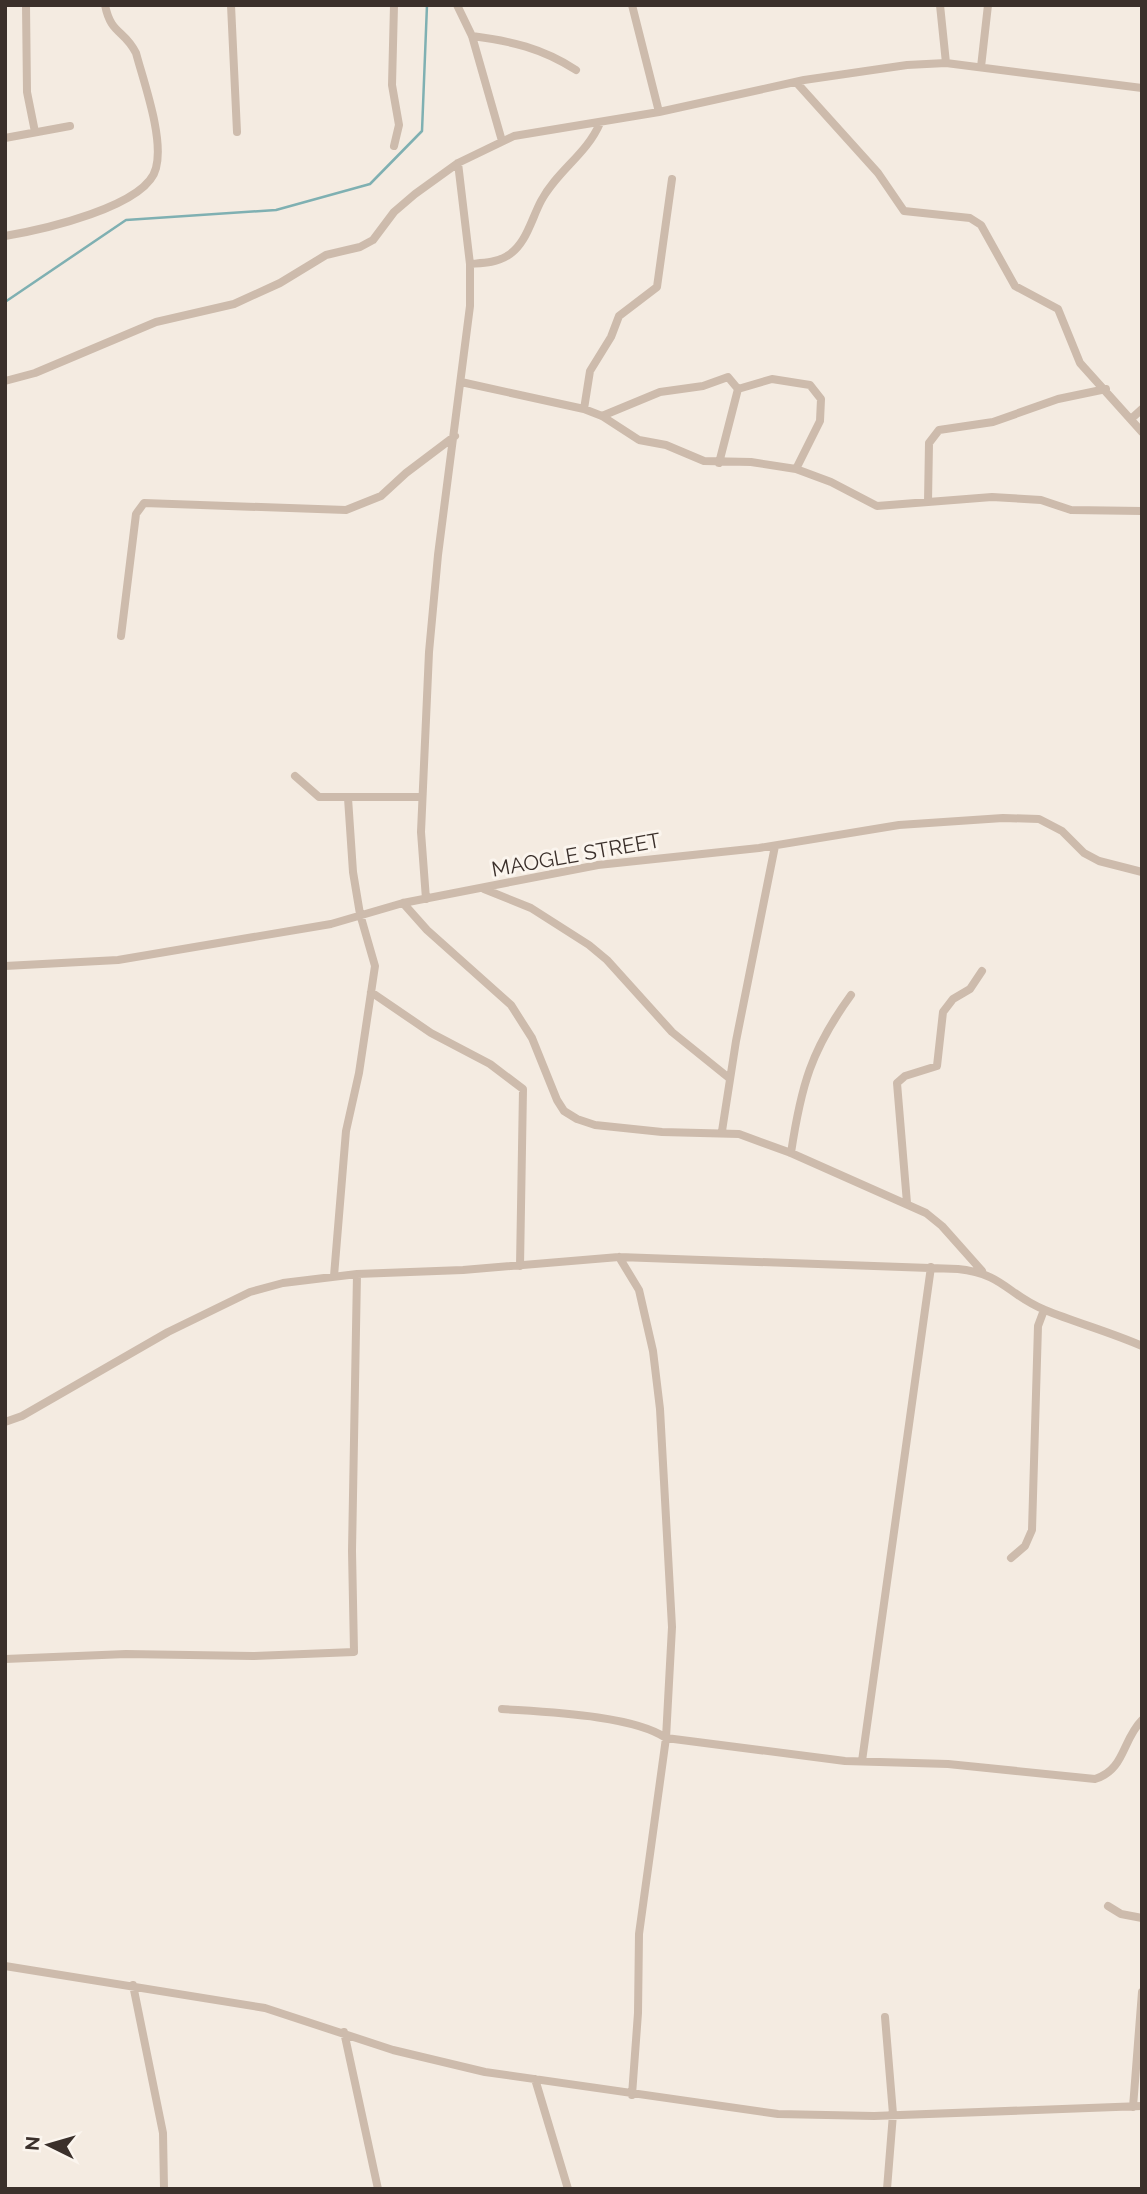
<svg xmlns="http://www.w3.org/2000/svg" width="1147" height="2194" viewBox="0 0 1147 2194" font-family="Raleway,sans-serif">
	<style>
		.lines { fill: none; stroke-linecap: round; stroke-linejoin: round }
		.stream { stroke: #7fb0b2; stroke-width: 2.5 }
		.street { stroke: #cdbbac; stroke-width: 8 }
		.labels { text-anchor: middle; stroke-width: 6; stroke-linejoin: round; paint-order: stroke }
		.street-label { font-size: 21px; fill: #3b302b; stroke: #fbf5ee }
	</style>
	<rect width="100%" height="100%" fill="#f4ebe1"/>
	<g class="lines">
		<path class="stream" d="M5 302 126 220 276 210 370 184 422 131 427 5"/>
		<path class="street" d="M26 5 27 92 35 132
			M231 5 237 132
			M457 5 472 36 502 141
			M632 5 659 112
			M940 5 946 63
			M472 36C511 41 542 48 576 70
			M981 67 988 5
			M796 82 878 173 904 211 970 218 981 225 1015 286 1058 309 1080 363 1142 432
			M5 138 70 126
			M394 146 399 125 392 85 394 5
			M5 236C40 230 147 207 156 168 164 138 144 83 136 53 124 29 111 35 105 5
			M470 264C482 263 496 263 507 256 526 245 531 220 541 201 557 171 587 154 600 123
			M5 381 35 373 156 322 234 304 280 283 326 255 360 247 373 240 394 212 415 194 458 163 514 136 659 112 804 80 907 65 946 63 1142 88
			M461 382 584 409 602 416 639 440 666 445 704 461 751 462 796 469 831 482 877 506 992 497 1041 500 1071 510 1142 511
			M584 409 590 371 611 337 619 316 657 287 672 179
			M602 416 660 392 703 386 728 377 738 389
			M1131 419 1142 409
			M719 463 738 389 772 379 810 385 821 399 820 421 796 469
			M928 502 929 443 939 430 993 422 1058 399 1106 389
			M121 636 136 514 144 503 346 510 381 496 406 473 455 436
			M295 776 319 797H422
			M484 889 531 908 589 945 607 960 672 1032 729 1078
			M426 899 421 832 429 652 438 555 470 306V264L458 163
			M403 903 427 930 511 1005 532 1038 557 1100 564 1111 577 1119 595 1125 662 1132 739 1134 791 1153 926 1213 942 1226 982 1271
			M5 966 118 960 331 924 403 903 598 865 759 848 899 825 1003 818 1039 819 1062 831 1084 853 1099 861 1142 872
			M371 992 431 1033 490 1064 523 1089 520 1266
			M722 1131 736 1041 775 846
			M791 1153C801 1086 811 1050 851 995
			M907 1203 897 1083 905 1076 937 1066 943 1012 953 999 970 989 982 971
			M619 1257 639 1290 653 1351 660 1409 672 1627 666 1738 639 1934 638 2013 632 2095
			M334 1276 346 1131 359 1073 375 966 360 914 353 872 348 798
			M5 1422 22 1416 168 1332 250 1292 283 1283 357 1274 463 1270 619 1257 958 1269C1005 1274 1007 1295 1045 1310 1077 1323 1110 1332 1142 1346
			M1011 1558 1025 1546 1032 1530 1038 1326 1044 1310
			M5 1659 126 1654 253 1656 354 1652 352 1551 357 1274
			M502 1709C544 1712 633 1715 666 1738L845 1761 948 1764 1095 1779C1125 1770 1122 1740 1142 1720
			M862 1761 931 1267
			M1108 1906 1121 1914 1142 1918
			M5 1966 265 2008 393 2050 485 2072 778 2114 874 2116 1142 2106
			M133 1985 163 2133 164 2189
			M885 2017 893 2114 887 2189
			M344 2032 378 2189
			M535 2079 568 2189
			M1133 2107 1142 1992"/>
	</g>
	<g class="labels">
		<g class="street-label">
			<text transform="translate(576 855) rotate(-10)" y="7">MAOGLE STREET</text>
		</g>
	</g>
	<rect width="1147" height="2194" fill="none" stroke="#3b302b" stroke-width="14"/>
	<g transform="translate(49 2145) rotate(275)" stroke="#fbf5ee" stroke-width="5" paint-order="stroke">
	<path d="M0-5L12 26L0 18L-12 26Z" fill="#3b302b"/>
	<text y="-10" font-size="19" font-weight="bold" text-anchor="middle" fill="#3b302b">N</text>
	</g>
</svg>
